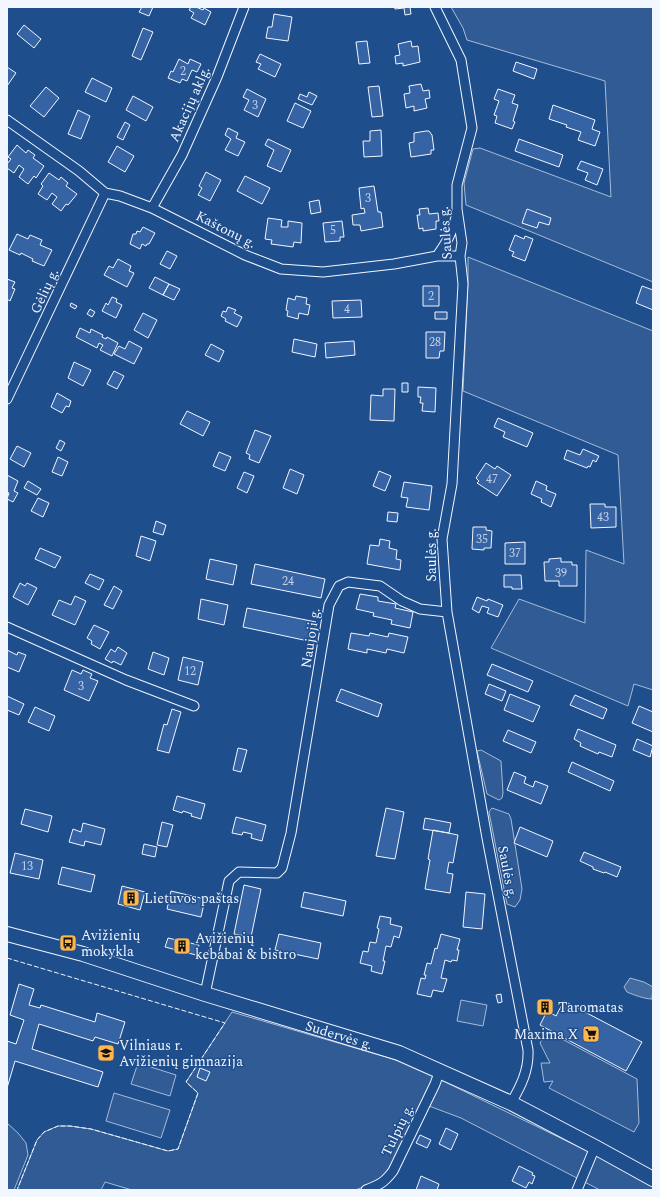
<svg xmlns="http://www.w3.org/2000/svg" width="660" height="1197" viewBox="0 0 660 1197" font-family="Spectral,serif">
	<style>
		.built { fill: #305b95; stroke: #a8bbd7 }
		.water { fill: #446ba0; stroke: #a8bbd7 }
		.building { fill: #3563a3; stroke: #f2f6ff }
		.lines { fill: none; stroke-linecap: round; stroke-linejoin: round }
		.minor-casing { stroke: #f2f6ff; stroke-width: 11 }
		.primary-casing { stroke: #f2f6ff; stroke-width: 16 }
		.minor { stroke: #1f4e8c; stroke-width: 9 }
		.primary { stroke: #1f4e8c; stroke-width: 14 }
		.fence { stroke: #f2f6ff; stroke-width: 1; stroke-dasharray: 5 2; stroke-linecap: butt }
		.labels { text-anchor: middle; stroke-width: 3; stroke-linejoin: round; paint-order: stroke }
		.number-label { font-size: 12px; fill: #c3d1e8 }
		.street-label { font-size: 14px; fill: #f2f6ff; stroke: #1f4e8c }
		.poi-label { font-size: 14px; fill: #f2f6ff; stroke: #1f4e8c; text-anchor: start }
	</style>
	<rect width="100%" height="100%" fill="#1f4e8c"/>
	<path class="built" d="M451 7H653V282L466 205 464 183 473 149 480 148 611 197 605 81 467 40 463 28Z
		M468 257 653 331V690L634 684 628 706 491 648 519 599 585 623 586 550 624 564 618 455 463 391 468 282Z
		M481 750 501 761 503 793 502 798 499 800 487 794 477 751Z
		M492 808 509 814 511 819 522 889 520 900 515 907 507 904 489 812Z
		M461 1000 487 1005 483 1026 457 1021Z
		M232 1012 393 1059 445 1082 612 1163 653 1187V1190H600L461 1118 421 1103 398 1155 380 1181 355 1190H132L105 1182 101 1190H17L37 1140 44 1132 58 1126H70L91 1129 168 1151 178 1149 198 1093 186 1082Z
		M547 1031 637 1079 639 1123 634 1132 549 1088 553 1081 544 1082 541 1063H550L540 1043Z
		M138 1063 176 1075 170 1096 131 1084Z
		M114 1093 170 1110 161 1138 106 1121Z
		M7 1123 18 1133 26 1143 28 1155 14 1190H7Z"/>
	<path class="water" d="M630 978 644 982 653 987 652 999C645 999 634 995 627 992L624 987Z"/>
	<path class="building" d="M142 7H153L149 16 139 12Z
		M191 7H196L203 10 204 8 211 12 205 25 191 18 194 13 189 10Z
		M394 7H410L411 14 405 15 404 8 395 9Z
		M274 14 292 17 288 41 266 38 268 27H272Z
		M24 25 41 39 34 48 17 34Z
		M143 28 153 32 141 60 132 56Z
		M367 41 370 63 359 64 356 42Z
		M411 41 412 47 418 46 420 62 403 66V63L396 64 395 56 400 55 398 44Z
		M260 54 281 64 275 77 258 69 261 64 256 62Z
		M179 59 188 64 190 59 201 64 197 72 192 70 187 81 182 79 180 83 168 78 171 71 173 72Z
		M516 62 537 69 534 79 513 71Z
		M7 67 16 73 7 86Z
		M92 78 112 88 106 102 85 92Z
		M421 84 423 91 429 90 430 98 425 99 427 108 414 111V106L406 108 404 94 410 93 409 86Z
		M379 86 383 116 372 117 368 87Z
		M46 87 59 98 44 117 30 106Z
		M247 89 266 99 258 117 244 110 249 100 243 97Z
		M498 89 515 95 512 103 518 105 513 121 515 122 512 129 495 123 497 116 494 115 499 101 494 99Z
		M309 92 317 96 312 105 298 99 300 94 307 97Z
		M133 96 153 107 146 121 126 110Z
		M295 103 311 111 303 128 287 121Z
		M553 105 595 120 592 129 600 132 595 146 578 140 581 132 566 127 567 125 549 119Z
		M78 110 90 116 81 139 68 134Z
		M125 122 130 125 123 140 117 137Z
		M228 128 238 133 236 138 245 142 238 156 225 150 231 139 225 135Z
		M381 130 382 156 364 157 363 141H370V131Z
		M426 131H429L432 135 434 150H431V154L411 157 409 143 414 142V133Z
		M268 139 291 150 281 172 267 166 274 150 265 145Z
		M519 139 563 155 559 167 515 151Z
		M17 145 26 153 28 150 35 155 33 158 44 166 36 178 34 176 28 184 19 177 24 169 19 165 14 173 7 168V164L11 159 8 157Z
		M117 146 134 156 125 172 108 162Z
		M581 161 603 169 597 185 585 180 588 173 577 169Z
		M206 172 221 180 210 201 198 195 202 188 199 186Z
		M49 173 59 180 61 177 68 183 66 186 77 194 68 205 66 204 61 211 52 204 57 197 52 193 47 200 38 194 43 186 41 184Z
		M245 176 270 188 262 204 237 191Z
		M374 186 378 212H381L383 227 361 231 360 225H353L352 215 365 213 364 208 361 209 359 188Z
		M319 200 321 212 311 214 309 202Z
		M428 208 429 214 438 213 439 221H436V229L423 231V228L419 229 417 215H420L419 209Z
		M527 209 551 218 549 225 539 222 537 228 522 223Z
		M268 218 282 220 281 227H288V221L302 223 301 243 294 242 293 247 271 244 272 240 265 239Z
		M342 221 344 237H340V241L325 242 323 223Z
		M143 227 155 233 149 244H147L146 246 142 244 140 249 130 244 133 234H136L137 231 140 232Z
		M17 234 28 239 30 235 42 240 40 245 52 250 44 266 32 261 33 259 21 253 20 255 9 250Z
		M515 235 524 239 525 236 533 239 525 261 512 256 514 252 509 250Z
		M167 251 177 256 170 269 160 264Z
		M118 259 131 266 129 271 134 273 127 287 104 275 109 266 113 268Z
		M155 277 169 284 163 295 149 288Z
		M7 279 15 282 12 288 15 289 10 301 7 299Z
		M169 284 180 289 174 300 163 295Z
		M423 286H439V306H423Z
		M642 286 653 290V310L636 303Z
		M296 296 307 298 306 304 310 305 308 315 299 313 298 319 287 316 288 311 286 310 288 298 295 300Z
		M112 297 117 299 116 302 122 305 116 318 102 311 106 303 108 305Z
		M361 300 362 317 333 318 332 301Z
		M71 303 77 306 75 309 70 306Z
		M228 307 236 310 234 313 242 317 237 327 225 321 226 319 221 316 223 311 226 312Z
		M90 309 95 312 92 317 87 314Z
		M435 312H447V319H435Z
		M143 313 157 320 148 338 134 330Z
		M80 328 90 333 91 329 103 335 102 337 106 339 107 337 118 343 112 356 100 350 103 345 99 343 97 348 76 337Z
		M426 332H445L444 351H440L439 358H426Z
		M294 339 317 344 315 357 292 352Z
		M129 341 142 348 134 364 114 354 119 346 125 349Z
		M354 341 355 355 326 358 325 343Z
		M211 344 224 351 219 362 205 355Z
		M74 362 91 370 83 386 68 378Z
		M114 371 124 376 117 389 107 384Z
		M402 383H408V392H402Z
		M418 387 436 388 435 412 422 411 423 403H420L421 397H418Z
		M383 389H395L394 421 370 420 371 395 383 396Z
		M57 393 71 401 69 407 66 406 62 413 51 407Z
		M187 411 210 422 203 436 180 424Z
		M498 418 533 433 527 447 503 437 505 432 494 427Z
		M255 430 271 436 259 463 249 459 250 455 246 453Z
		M60 440 65 443 61 451 56 448Z
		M17 446 31 453 24 467 10 459Z
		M583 449 599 456 596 462 593 460 590 467 588 466 587 468 564 459 567 450 580 455Z
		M219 452 231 457 225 471 213 466Z
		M58 457 68 462 62 476 52 472Z
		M486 463 495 469 497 466 511 475 497 496 477 483 479 481 476 478Z
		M290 469 304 475 297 494 283 488Z
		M379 471 391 476 385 491 373 486Z
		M244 472 254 476 247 493 237 488Z
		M7 475 18 481 14 491 18 493 13 502 7 499 9 493 7 492Z
		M28 481 41 489 37 495 24 488Z
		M536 481 547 486 546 490 556 494 551 507 541 502 542 499 531 494Z
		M404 482 432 486 429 510 406 507 408 498 401 497Z
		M38 498 49 503 43 517 31 511Z
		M590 504H605V507H616V527L591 528Z
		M388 512 398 513 397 522 387 521Z
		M156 521 166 525 163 535 153 532Z
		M473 527H486V530L492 531 491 548H484V550L472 549Z
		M141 536 156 541 150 561 136 556Z
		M380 539 390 541 389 548 397 550 396 559 401 560 400 570 367 564 370 545 379 546Z
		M525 542V564H505V543Z
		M40 548 61 557 55 568 35 559Z
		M561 558V562H572V565H577V586H559V581H545L544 562H549V559Z
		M210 559 237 565 233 585 206 579Z
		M255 564 325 579 321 598 251 584Z
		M90 574 104 580 99 590 85 583Z
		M504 575H521L522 589H512V587H504Z
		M20 583 25 586 27 583 37 588 28 605 13 597Z
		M114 586 122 591 113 609 104 605Z
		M360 594 378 597V601L396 604 395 608 413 612 410 628 391 624 392 620 373 616 374 613 356 609Z
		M75 596 86 601 75 625 52 615 59 600 71 605Z
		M477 597 487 601 488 599 503 605 498 617 487 613 489 608 482 606 479 613 472 609Z
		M201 599 228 605 224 625 198 619Z
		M247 608 316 622 313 642 243 627Z
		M94 625 109 632 100 649 91 644 92 641 87 638Z
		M351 633 369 636 370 633 388 637 389 633 408 637 404 653 387 649 386 653 367 649V653L348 649Z
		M118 647 127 653 121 665 113 661 112 663 105 659 111 649 115 652Z
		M7 650 17 655 18 652 26 655 19 672 7 667Z
		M153 652 169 658 164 675 148 669Z
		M183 657 203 662 198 685 178 680Z
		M492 664 533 681 528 692 487 675Z
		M72 670 81 674 83 670 92 674 90 678 98 681 89 701 64 690Z
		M489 684 506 691 502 701 485 694Z
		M341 689 382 704 378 717 336 701Z
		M510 694 540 706 533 722 504 710Z
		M575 695 607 709 603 719 570 705Z
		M7 696 24 704 19 715 7 710Z
		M639 706 653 712V732L632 723Z
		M35 707 55 716 49 731 28 722Z
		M172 709 181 712 169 753 157 750 164 724 167 725Z
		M578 729 616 745 612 757 599 752 598 754 580 746 581 743 574 739Z
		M508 730 536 742 531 753 503 741Z
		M637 739 653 746 650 757 633 750Z
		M238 748 247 750 241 772 233 770Z
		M572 762 614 781 610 791 568 772Z
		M514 772 526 777 524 783 533 787 535 781 548 786 541 804 507 790Z
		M177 796 205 804 201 819 191 816 192 814 183 811 182 813 173 810Z
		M386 808 404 812 395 859 376 856Z
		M25 809 52 816 48 832 21 824Z
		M236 817 266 825 262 841 251 838 252 834 243 832 242 835 232 833Z
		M425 818 451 823 449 833 423 829Z
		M162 822 173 825 167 847 157 845Z
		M83 823 105 829 101 845 85 841 84 846 69 842 73 829 81 832Z
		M520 827 553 841 547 857 514 843Z
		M433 830 458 835 453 863 449 862 447 873 453 874 450 893 425 889 430 860 428 859Z
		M144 844 157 847 155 857 142 854Z
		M584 852 621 867 617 877 605 872 604 873 593 869V867L580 861Z
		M15 853 43 860 39 879 10 873Z
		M62 867 95 875 91 892 58 884Z
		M244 885 261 889 251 937 234 934Z
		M122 886 145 892 140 910 118 904Z
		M171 891 205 899 201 917 167 909Z
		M304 892 346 901 343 916 301 907Z
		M466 892 485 894 482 929 463 927Z
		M380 916 391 918 390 924 402 927 399 938 394 936 391 947 386 946 383 961H385L382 974 371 971 372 966 360 963 363 951 368 952 370 942 376 943 379 929 377 928Z
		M279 934 321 943 318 959 275 950Z
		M441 934 460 939 457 950H459L457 961 452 960 451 962 445 960 441 978 447 979 443 992 433 990 431 997 417 994 421 978 425 979 426 975H424L427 963 431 964 435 948 437 949Z
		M168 938 199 945 196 955 165 947Z
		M19 984 34 989 29 1005 40 1008 41 1005 95 1022 97 1013 125 1022 118 1044 95 1037 93 1041 39 1024 32 1049 103 1072 98 1087 15 1061 7 1088V1041L16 1044 24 1020 10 1015Z
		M501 994 502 1002 498 1003 496 995Z
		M546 1001 551 1004 545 1014 540 1011Z
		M564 1001 642 1042 626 1071 540 1025 547 1011 556 1016Z
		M200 1068 210 1072 206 1081 197 1077Z
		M446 1128 458 1134 451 1150 439 1144Z
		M420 1135 431 1140 427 1148 416 1143Z
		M519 1166 533 1173 532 1175 535 1176 532 1184 529 1182 526 1188 512 1181Z
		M421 1176 439 1184 437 1190H416Z"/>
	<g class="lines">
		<g class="minor-casing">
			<path id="minor" d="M435 7 461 60 472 128 457 185V209L462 243 460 256 463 284 452 484 442 539 447 612 487 838 528 1050C529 1070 521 1086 511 1103
				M7 120 79 171 105 193 120 196 152 208 245 255 281 269 323 272 394 264 437 256H460
				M152 208 182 155 217 77 244 7
				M437 256C446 243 453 232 456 217
				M7 399 105 193
				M7 627 126 680 194 706
				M205 994 229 881 239 872 277 873 282 868 291 833 329 605 339 586 348 582 380 586 402 601 420 609 447 612
				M366 1190C379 1185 384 1183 393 1171L435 1084 440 1070
				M577 1190 595 1147"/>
		</g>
		<g class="primary-casing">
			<g id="primary">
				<path id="s1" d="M7 934 83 954 205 994 399 1053 511 1103 595 1147 653 1179"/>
			</g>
		</g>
		<use href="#minor" class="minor"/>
		<use href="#primary" class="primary"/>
		<path class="fence" d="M7 958 225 1023 186 1082 198 1093 178 1149 168 1151 91 1129 70 1126H58L44 1132 37 1140 17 1190"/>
	</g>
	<defs>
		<g id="building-square" transform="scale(0.9)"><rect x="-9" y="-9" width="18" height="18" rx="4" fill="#ffb74d" stroke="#1f4e8c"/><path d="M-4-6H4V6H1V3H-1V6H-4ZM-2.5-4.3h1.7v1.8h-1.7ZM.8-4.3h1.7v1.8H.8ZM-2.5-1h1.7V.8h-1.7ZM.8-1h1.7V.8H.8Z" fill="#111"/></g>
		<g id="bus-square" transform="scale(0.9)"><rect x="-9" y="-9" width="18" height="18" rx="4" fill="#ffb74d" stroke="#1f4e8c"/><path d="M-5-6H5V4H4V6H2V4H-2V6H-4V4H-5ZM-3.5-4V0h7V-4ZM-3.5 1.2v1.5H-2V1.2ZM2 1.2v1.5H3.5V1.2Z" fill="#111"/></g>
		<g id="supermarket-square" transform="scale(0.9)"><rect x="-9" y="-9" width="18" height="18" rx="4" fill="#ffb74d" stroke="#1f4e8c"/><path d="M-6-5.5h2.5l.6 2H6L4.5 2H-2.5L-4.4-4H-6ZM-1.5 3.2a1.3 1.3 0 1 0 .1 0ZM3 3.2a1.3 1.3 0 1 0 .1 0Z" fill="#111"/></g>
		<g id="school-square" transform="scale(0.9)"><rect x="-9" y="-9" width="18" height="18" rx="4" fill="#ffb74d" stroke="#1f4e8c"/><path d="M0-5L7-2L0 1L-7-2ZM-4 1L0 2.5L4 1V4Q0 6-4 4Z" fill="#111"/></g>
	</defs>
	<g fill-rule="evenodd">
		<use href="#building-square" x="131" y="898"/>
		<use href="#bus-square" x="68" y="943"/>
		<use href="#building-square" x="182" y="946"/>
		<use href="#building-square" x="545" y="1007"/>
		<use href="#supermarket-square" x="591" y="1034"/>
		<use href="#school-square" x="106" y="1053"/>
	</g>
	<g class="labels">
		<g class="number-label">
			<text x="183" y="75">2</text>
			<text x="255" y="109">3</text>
			<text x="368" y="202">3</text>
			<text x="333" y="234">5</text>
			<text x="431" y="300">2</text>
			<text x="347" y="313">4</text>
			<text x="435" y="346">28</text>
			<text x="492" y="483">47</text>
			<text x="603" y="521">43</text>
			<text x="482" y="543">35</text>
			<text x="515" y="557">37</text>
			<text x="561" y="577">39</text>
			<text x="288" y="585">24</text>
			<text x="190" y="675">12</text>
			<text x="81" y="690">3</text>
			<text x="27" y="870">13</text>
		</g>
		<g class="street-label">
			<text transform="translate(189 104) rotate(-66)" y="5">Akacijų aklg.</text>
			<text transform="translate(226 229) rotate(27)" y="5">Kaštonų g.</text>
			<text transform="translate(445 233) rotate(-94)" y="5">Saulės g.</text>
			<text transform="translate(44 291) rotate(-65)" y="5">Gėlių g.</text>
			<text transform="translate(431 555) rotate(-90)" y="5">Saulės g.</text>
			<text transform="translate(310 638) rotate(-81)" y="5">Naujoji g.</text>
			<text transform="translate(508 872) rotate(79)" y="5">Saulės g.</text>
			<text dy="5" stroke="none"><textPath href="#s1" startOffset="347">Sudervės g.</textPath></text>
			<text transform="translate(397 1130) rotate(-64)" y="5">Tulpių g.</text>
		</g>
		<g class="poi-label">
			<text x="144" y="903">Lietuvos paštas</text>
			<text x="81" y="940">Avižienių<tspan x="81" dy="16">mokykla</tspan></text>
			<text x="195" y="943">Avižienių<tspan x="195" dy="16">kebabai &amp; bistro</tspan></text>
			<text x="558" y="1012">Taromatas</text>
			<text x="578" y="1039" text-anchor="end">Maxima X</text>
			<text x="119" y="1050">Vilniaus r.<tspan x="119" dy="16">Avižienių gimnazija</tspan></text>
		</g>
	</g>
	<rect width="660" height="1197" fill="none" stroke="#f2f6ff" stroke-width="16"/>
</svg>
